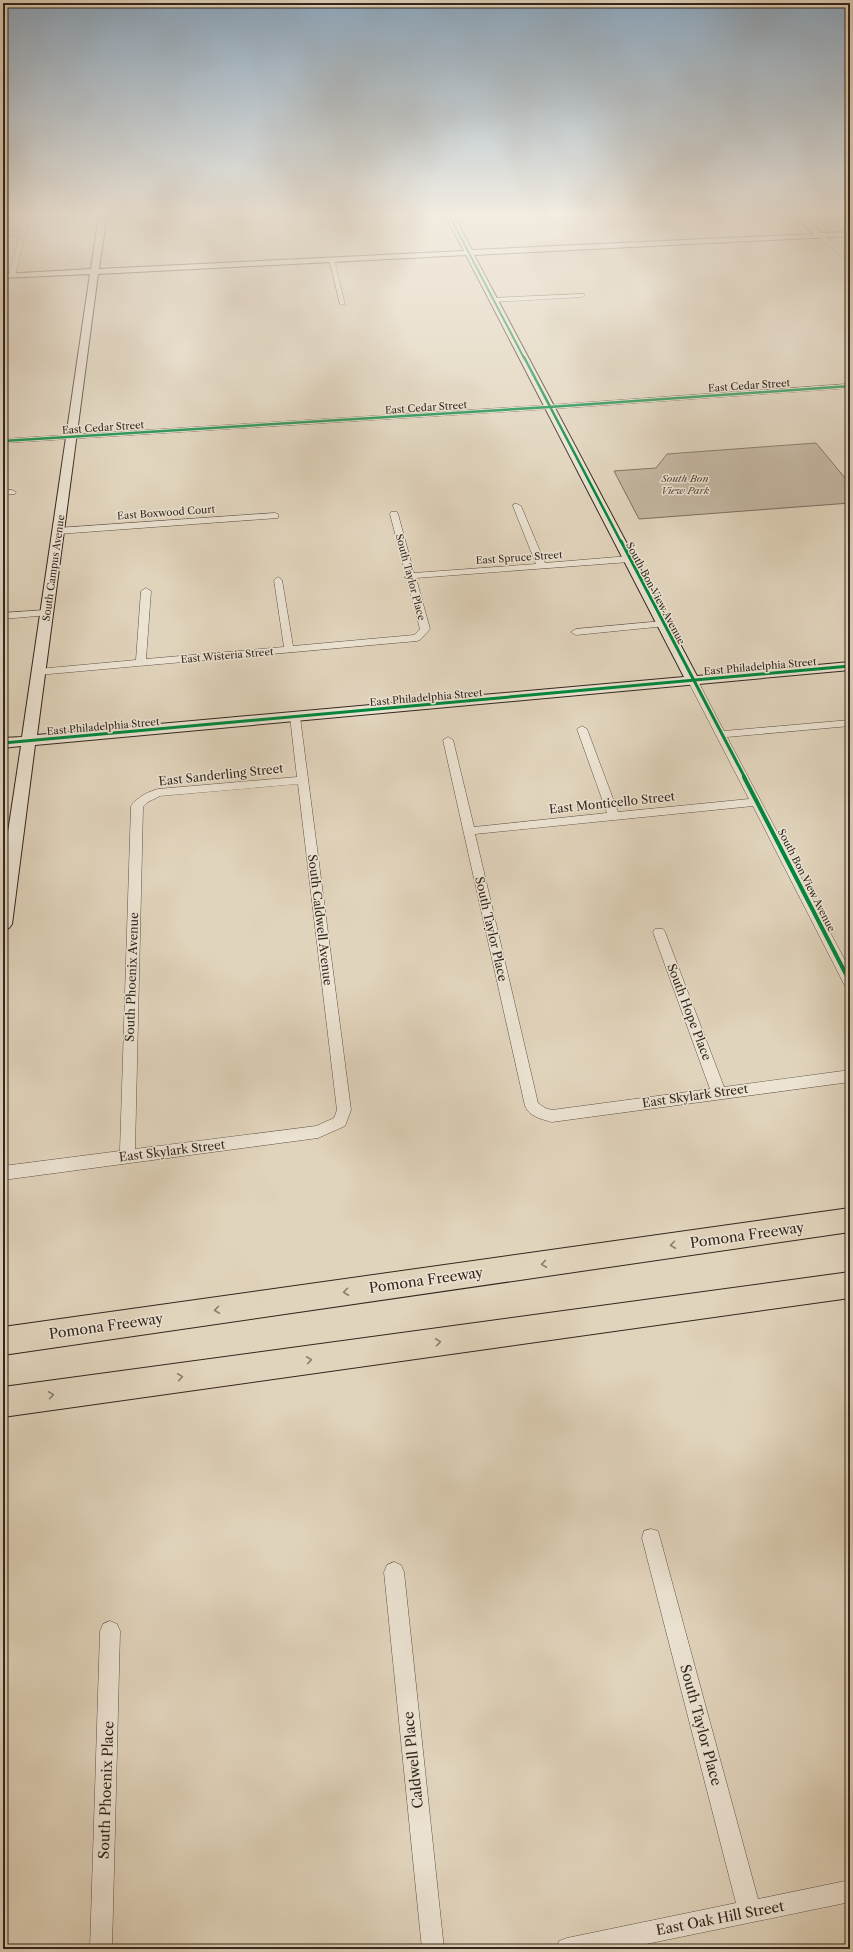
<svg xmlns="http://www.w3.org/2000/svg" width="853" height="1952" viewBox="0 0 853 1952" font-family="'Libre Caslon Text',serif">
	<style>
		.green { fill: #c3b6a1; stroke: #7b6e60 }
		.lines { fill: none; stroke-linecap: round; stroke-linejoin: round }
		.street-casing { stroke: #5e5246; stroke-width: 1 }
		.secondary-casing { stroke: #33261e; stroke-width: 2 }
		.highway-casing { stroke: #33261e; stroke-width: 2 }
		.street { fill: #ece3d3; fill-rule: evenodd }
		.secondary { fill: #ece3d3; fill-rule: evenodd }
		.highway { fill: #e1d4bc; fill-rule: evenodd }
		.cycleway-far3-casing { stroke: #ece3d3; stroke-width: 3 }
		.cycleway-far2-casing { stroke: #ece3d3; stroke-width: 4 }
		.cycleway-far1-casing { stroke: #ece3d3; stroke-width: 5 }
		.cycleway-casing { stroke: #ece3d3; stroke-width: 6 }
		.cycleway-far3 { stroke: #00873e; stroke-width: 2 }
		.cycleway-far2 { stroke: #00873e; stroke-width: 2.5 }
		.cycleway-far1 { stroke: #00873e; stroke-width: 3 }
		.cycleway { stroke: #00873e; stroke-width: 4 }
		.oneway { stroke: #8a7d6d }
		.labels { text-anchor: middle; stroke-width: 3; stroke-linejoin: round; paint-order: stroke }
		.far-street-label { font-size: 10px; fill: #33261e; stroke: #ece3d3 }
		.far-park-label { font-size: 10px; font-style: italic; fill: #574a3f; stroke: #ece3d3 }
		.street-label { font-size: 12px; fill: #33261e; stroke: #ece3d3 }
		.near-street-label { font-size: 14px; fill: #33261e; stroke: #ece3d3 }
	</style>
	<rect width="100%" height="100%" fill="#e1d4bc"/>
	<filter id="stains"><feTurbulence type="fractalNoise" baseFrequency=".005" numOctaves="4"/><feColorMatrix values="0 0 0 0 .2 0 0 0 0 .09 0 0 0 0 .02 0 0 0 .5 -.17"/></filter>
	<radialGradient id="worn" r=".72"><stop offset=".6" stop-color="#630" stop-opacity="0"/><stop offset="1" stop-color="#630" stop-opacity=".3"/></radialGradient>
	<path class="green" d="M816 443 850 484V503L639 519 614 471 656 468 667 454Z"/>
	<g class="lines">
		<g class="street-casing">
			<path id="street" d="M25 213H31L15 275 12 277 9 275 20 235 3 236V232L21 231Z
				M818 234H822L850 258V263L818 236Z
				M329 258 334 259 345 305 340 304Z
				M584 294V296L582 297 493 302 490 300 493 298Z
				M850 384V388L549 409 3 443V439L549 405Z
				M12 490 16 492 15 494 3 495V491Z
				M514 504H517L521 506 545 563 629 556 633 559 629 562 416 578 430 629 420 640 417 641 38 675 33 672 38 669 136 660 141 591 146 588 151 591 146 659 284 647 274 580 278 577 282 580 293 646 414 635 420 629 390 514 391 512H397L398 514 414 573 536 564 513 506Z
				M275 513 278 514V518L58 534 54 531 58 528Z
				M46 610 51 613 49 615 3 619V613Z
				M663 621 666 622 668 624 666 626 576 635 571 632 576 629Z
				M693 678 698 681 724 731 850 720V726L727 737 850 970V987L845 986 753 806 475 834 538 1103 545 1108 552 1110 710 1089 653 932 655 929H663L665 932 724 1087 850 1070V1082L552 1122C541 1119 530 1117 525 1106L443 740 448 737 453 740 474 827 607 813 577 729 582 726 587 729 618 812 749 799 688 681Z
				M295 714 300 717 351 1110 345 1126 318 1138 3 1180V1166L120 1151 131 806C138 797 147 792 158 789L297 777 290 717ZM298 784 337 1110 334 1118 316 1126 135 1149 143 807 148 802 160 796Z
				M651 1529 658 1531 660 1538 758 1899 850 1880V1902L622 1949H556L559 1941 567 1938 736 1903 642 1538 644 1531Z
				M394 1562 401 1565 404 1572 444 1949H422L384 1572 387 1565Z
				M110 1621 117 1624 120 1631 112 1949H90L100 1631 103 1624Z"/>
		</g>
		<g class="secondary-casing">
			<path id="secondary" d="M99 213H107L99 269 464 251 444 213H452L472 250 814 234 791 213H799L822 233 850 232V236L474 255 697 676 850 662V670L35 745 12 924 9 928 3 930V865L21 746 3 748V738L22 737 90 274 3 278V274L91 269ZM466 255 684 677 37 735 98 274Z"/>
		</g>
		<g class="highway-casing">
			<path id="highway" d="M850 1208V1232L3 1355V1327Z
				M850 1272V1298L3 1417V1387Z"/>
		</g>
		<use href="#street" class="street"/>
		<use href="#secondary" class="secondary"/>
		<use href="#highway" class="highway"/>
		<g class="cycleway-far3-casing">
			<path id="cycleway-far3" d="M448 213 524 358"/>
		</g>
		<g class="cycleway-far2-casing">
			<path id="cycleway-far2" d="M524 357 621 542
				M3 441 549 407 850 386"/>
		</g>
		<g class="cycleway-far1-casing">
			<path id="cycleway-far1" d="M621 541 745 778
				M3 743 850 666"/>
		</g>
		<g class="cycleway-casing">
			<path id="cycleway" d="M744 777 850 982"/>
		</g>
		<use href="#cycleway-far3" class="cycleway-far3"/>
		<use href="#cycleway-far2" class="cycleway-far2"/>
		<use href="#cycleway-far1" class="cycleway-far1"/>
		<use href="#cycleway" class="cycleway"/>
	</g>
	<defs><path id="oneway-chevron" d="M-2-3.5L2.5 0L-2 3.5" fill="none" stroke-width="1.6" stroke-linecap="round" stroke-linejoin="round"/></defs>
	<g class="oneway">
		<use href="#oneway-chevron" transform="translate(673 1245) rotate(172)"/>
		<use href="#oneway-chevron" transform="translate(544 1264) rotate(172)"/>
		<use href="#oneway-chevron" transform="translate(346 1292) rotate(172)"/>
		<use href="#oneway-chevron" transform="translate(217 1310) rotate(172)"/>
		<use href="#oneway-chevron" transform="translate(438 1342) rotate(-8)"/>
		<use href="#oneway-chevron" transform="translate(309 1360) rotate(-8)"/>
		<use href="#oneway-chevron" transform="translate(180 1377) rotate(-8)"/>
		<use href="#oneway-chevron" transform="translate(51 1395) rotate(-8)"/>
	</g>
	<linearGradient id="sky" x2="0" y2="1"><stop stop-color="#8da9c1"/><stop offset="0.44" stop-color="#f2ece1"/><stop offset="1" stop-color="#f2ece1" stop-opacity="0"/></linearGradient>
	<rect width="853" height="486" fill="url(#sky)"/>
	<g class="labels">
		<g class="far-street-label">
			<text transform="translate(749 385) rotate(-4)" y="4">East Cedar Street</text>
			<text transform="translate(426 407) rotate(-4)" y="4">East Cedar Street</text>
			<text transform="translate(103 427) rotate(-4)" y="4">East Cedar Street</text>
			<text transform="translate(166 512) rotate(-4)" y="4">East Boxwood Court</text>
			<text transform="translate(519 557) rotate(-4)" y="4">East Spruce Street</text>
			<text transform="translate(53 568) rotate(-82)" y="4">South Campus Avenue</text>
			<text transform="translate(411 577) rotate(75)" y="4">South Taylor Place</text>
			<text transform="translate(656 593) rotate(62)" y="4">South Bon View Avenue</text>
			<text transform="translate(227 655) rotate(-5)" y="4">East Wisteria Street</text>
			<text transform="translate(760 666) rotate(-5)" y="4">East Philadelphia Street</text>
			<text transform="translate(426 697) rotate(-5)" y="4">East Philadelphia Street</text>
			<text transform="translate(103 726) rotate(-5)" y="4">East Philadelphia Street</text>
			<text transform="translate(807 880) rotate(63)" y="4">South Bon View Avenue</text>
		</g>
		<g class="far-park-label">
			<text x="685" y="482">South Bon<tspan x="685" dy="12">View Park</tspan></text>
		</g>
		<g class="street-label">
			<text transform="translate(221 775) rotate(-6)" y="4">East Sanderling Street</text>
			<text transform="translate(612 803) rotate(-6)" y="4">East Monticello Street</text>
			<text transform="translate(320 920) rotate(83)" y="4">South Caldwell Avenue</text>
			<text transform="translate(491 929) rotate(77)" y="4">South Taylor Place</text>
			<text transform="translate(132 977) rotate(-88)" y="4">South Phoenix Avenue</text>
			<text transform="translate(689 1012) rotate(69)" y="4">South Hope Place</text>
			<text transform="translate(695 1096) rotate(-8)" y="4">East Skylark Street</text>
			<text transform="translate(172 1151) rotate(-7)" y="4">East Skylark Street</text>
		</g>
		<g class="near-street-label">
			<text transform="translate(747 1235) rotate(-8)" y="5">Pomona Freeway</text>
			<text transform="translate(426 1280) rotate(-8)" y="5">Pomona Freeway</text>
			<text transform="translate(106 1326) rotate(-8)" y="5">Pomona Freeway</text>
			<text transform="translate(701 1725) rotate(75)" y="5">South Taylor Place</text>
			<text transform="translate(413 1760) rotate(-96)" y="5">Caldwell Place</text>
			<text transform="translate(106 1790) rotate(-88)" y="5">South Phoenix Place</text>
			<text transform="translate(720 1918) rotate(-11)" y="5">East Oak Hill Street</text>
		</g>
	</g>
	<rect width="853" height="1952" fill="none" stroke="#e1d4bc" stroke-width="16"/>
	<rect x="4" y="4" width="845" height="1944" fill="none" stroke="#33261e" stroke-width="2"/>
	<rect x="8" y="8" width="837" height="1936" fill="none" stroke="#33261e"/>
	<rect width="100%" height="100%" filter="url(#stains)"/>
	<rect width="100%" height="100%" fill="url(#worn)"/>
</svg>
